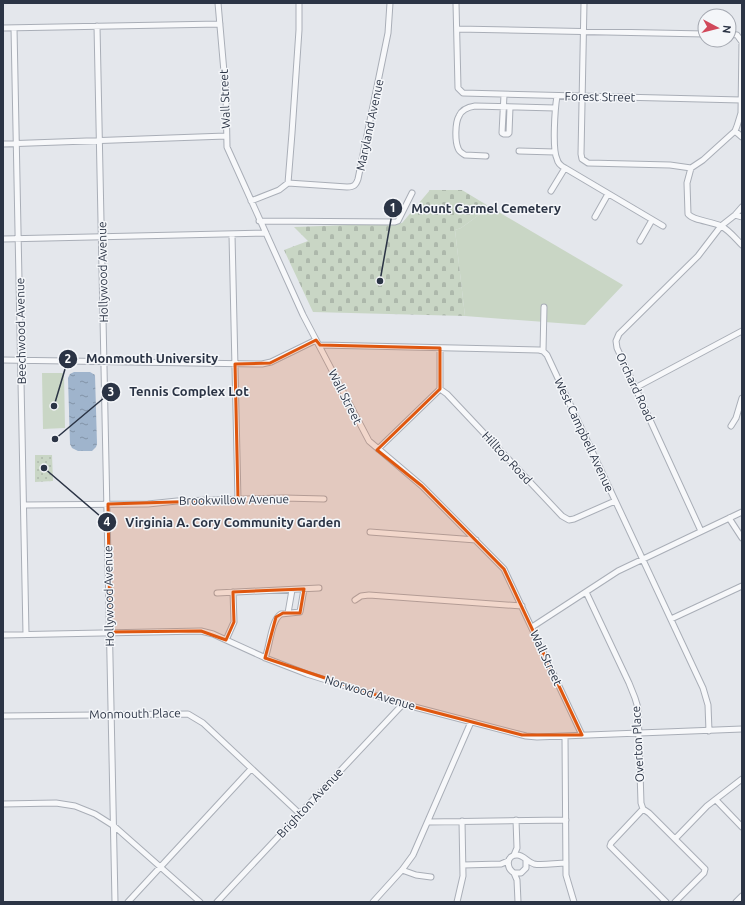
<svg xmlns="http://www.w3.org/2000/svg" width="745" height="905" viewBox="0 0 745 905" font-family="Ubuntu,sans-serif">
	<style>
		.grass { fill: #c9d6c5 }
		.cemetery { fill: url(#cemetery-stones) }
		.park { fill: url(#park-dots) }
		.water { fill: url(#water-ripples) }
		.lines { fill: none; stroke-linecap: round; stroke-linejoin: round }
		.minor-casing { stroke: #a9aeb7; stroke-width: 7 }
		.minor { stroke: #f7f8fa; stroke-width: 5 }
		.marked { fill: #df570f; fill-opacity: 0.2; stroke: #df570f; stroke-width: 3; stroke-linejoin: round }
		.labels { text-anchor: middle; stroke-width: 3; stroke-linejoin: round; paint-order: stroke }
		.street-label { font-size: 12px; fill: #2b3445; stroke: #f4f6f9 }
		.leader { fill: none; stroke: #2b3445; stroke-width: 1.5 }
		.callout-dot { fill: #2b3445; stroke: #f4f6f9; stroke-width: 1.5 }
		.mark-label { font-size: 12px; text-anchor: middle; font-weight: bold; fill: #fff }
		.callout-label { font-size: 13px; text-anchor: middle; font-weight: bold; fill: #2b3445; stroke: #f4f6f9; stroke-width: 3; stroke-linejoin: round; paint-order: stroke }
	</style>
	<defs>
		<pattern id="cemetery-stones" width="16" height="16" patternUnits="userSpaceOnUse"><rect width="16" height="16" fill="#c9d6c5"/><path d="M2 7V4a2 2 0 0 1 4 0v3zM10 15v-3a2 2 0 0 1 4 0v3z" fill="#adb8ab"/></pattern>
		<pattern id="park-dots" width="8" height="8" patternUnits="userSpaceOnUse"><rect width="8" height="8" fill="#c9d6c5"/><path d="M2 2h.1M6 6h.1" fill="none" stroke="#adb8ab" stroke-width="1.8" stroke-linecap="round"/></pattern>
		<pattern id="water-ripples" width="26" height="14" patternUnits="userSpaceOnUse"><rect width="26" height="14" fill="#9fb4cc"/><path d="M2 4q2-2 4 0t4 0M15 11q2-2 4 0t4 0" fill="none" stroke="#8293a7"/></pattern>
	</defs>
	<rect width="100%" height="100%" fill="#e4e7ec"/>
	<path class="grass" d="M490 207 623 285 585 325 465 316 455 230 461 228Z
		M42 373H64L65 428 43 429Z"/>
	<path class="cemetery" d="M430 190H462L490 207 461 228 455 230 465 316 313 312 284 250 308 241 294 227 402 223Z"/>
	<path class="park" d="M35 455H52L53 481 35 482Z"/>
	<path class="water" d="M74 372H90L95 375 97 444 96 447 92 451H78L72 448 70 444 68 378 70 374Z"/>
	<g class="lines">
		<g class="minor-casing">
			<path id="minor" d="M218 3 226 95 227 147 303 315 369 441 422 486 504 569 582 735
				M456 3 458 88 463 93 741 100
				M584 3 581 154 582 159 588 163 670 165 691 168 703 160 735 131 737 126 741 113 742 42 737 35 729 34
				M97 26 115 902
				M3 28 220 24
				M14 28 26 634
				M457 29 705 34
				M504 95 502 133 504 134H508L509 133 510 107
				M557 96C555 108 552 149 557 159 558 164 561 166 565 168L663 226
				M735 131 742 137
				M3 144 226 136
				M519 151 555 152
				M486 156 465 155C462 153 459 152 458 148 455 141 455 123 459 116 462 109 468 107 475 106L555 108
				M691 168 687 183 688 214C694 221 711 221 721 226 729 230 736 239 742 245
				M288 183 292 133 299 30V3
				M551 191 565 168
				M251 201 279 190 288 183 347 187C354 187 356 185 358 179L388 33 390 3
				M735 215 742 217
				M595 217 608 194
				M259 221 395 222 398 221 412 193
				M232 235 238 500
				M3 239 266 233
				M640 241 652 220
				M544 307 543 351 547 355 703 688 708 705 709 731
				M320 345 539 350 543 351
				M440 348V389L447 394 562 516 569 520 574 519 615 501
				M3 360 262 364 271 362 316 340
				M635 388 742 331
				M731 426 736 418 742 398
				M378 449 437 392 440 389
				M24 505 148 504 177 501 284 498 324 499
				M729 518 742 538
				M701 531 617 348 616 341 619 334 698 256 721 226 735 215 742 207
				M370 532 476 540
				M586 592 629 683 635 698 638 708 641 803 643 809 611 843 610 846 666 902
				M217 593 319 588
				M355 600 361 596 369 595 522 606
				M288 613 292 590
				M671 619 742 586
				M532 627 618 571 742 512
				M3 635 201 631 213 634 268 659 307 674 403 704 526 736 537 737 742 729
				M226 640 234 622 233 592
				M265 658C270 646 271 620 281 614L300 612 304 589
				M3 716 188 714 203 723 300 814
				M565 736 566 875 574 902
				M716 800 742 827
				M3 804 56 803 75 806 95 814 114 826 200 902
				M643 809 649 813 705 869 704 873 675 902
				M428 822 566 820
				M675 839 707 806 742 779
				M514 855 517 848 516 820
				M526 860V868L521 873H514C506 868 506 855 517 855 524 855 527 862 534 864 542 866 556 863 566 863
				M463 865 501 864 508 861
				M402 870 416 875 431 877
				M514 873 517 880 518 902
				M128 902 251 769
				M217 902 403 704
				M373 902 402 870 413 855 471 722
				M457 902 463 876 462 821
				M736 902 742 896"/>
		</g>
		<use href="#minor" class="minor"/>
	</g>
	<path class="marked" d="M316 340 320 345 440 348V389L377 450 422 486 504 569 582 735H522L403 704 265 658 276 617 283 613H300L304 589 233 592 234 622 226 640 201 631 110 632 108 504 238 500 235 364 270 363Z"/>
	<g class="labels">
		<g class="street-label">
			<text transform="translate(600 97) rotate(1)" y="4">Forest Street</text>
			<text transform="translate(225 99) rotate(-92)" y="4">Wall Street</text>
			<text transform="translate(370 125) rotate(-78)" y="4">Maryland Avenue</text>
			<text transform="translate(103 272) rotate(-91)" y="4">Hollywood Avenue</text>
			<text transform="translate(21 331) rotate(-91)" y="4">Beechwood Avenue</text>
			<text transform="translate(635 387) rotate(65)" y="4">Orchard Road</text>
			<text transform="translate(345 397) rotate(63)" y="4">Wall Street</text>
			<text transform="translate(584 435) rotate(65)" y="4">West Campbell Avenue</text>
			<text transform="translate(507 458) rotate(47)" y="4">Hilltop Road</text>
			<text transform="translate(234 500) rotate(-1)" y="4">Brookwillow Avenue</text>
			<text transform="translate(109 596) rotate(-91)" y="4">Hollywood Avenue</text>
			<text transform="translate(546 658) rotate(65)" y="4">Wall Street</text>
			<text transform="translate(370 693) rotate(17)" y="4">Norwood Avenue</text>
			<text transform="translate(135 714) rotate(-1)" y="4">Monmouth Place</text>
			<text transform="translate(638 744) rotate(-93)" y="4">Overton Place</text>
			<text transform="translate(310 803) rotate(-47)" y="4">Brighton Avenue</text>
		</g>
	</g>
	<path class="leader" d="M380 281L393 208M54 406L68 359M55 439L111 392M44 468L107 522"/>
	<g class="callout-dot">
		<circle cx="380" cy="281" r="4"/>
		<circle cx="54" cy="406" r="4"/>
		<circle cx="55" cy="439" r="4"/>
		<circle cx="44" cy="468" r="4"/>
		<circle cx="393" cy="208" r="10"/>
		<circle cx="68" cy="359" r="10"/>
		<circle cx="111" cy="392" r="10"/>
		<circle cx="107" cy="522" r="10"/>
	</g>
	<g class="mark-label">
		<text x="393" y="212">1</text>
		<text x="68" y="363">2</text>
		<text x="111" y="396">3</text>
		<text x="107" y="526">4</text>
	</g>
	<g class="callout-label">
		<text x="486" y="213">Mount Carmel Cemetery</text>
		<text x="152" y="363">Monmouth University</text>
		<text x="189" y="396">Tennis Complex Lot</text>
		<text x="233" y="527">Virginia A. Cory Community Garden</text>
	</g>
	<rect width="745" height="905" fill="none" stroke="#2b3445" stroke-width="8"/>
	<g transform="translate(717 28) rotate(97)"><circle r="19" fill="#f4f6f9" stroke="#a4a8b1"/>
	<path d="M0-3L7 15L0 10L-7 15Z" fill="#d1495b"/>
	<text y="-6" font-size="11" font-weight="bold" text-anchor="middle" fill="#2b3445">N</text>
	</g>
</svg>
